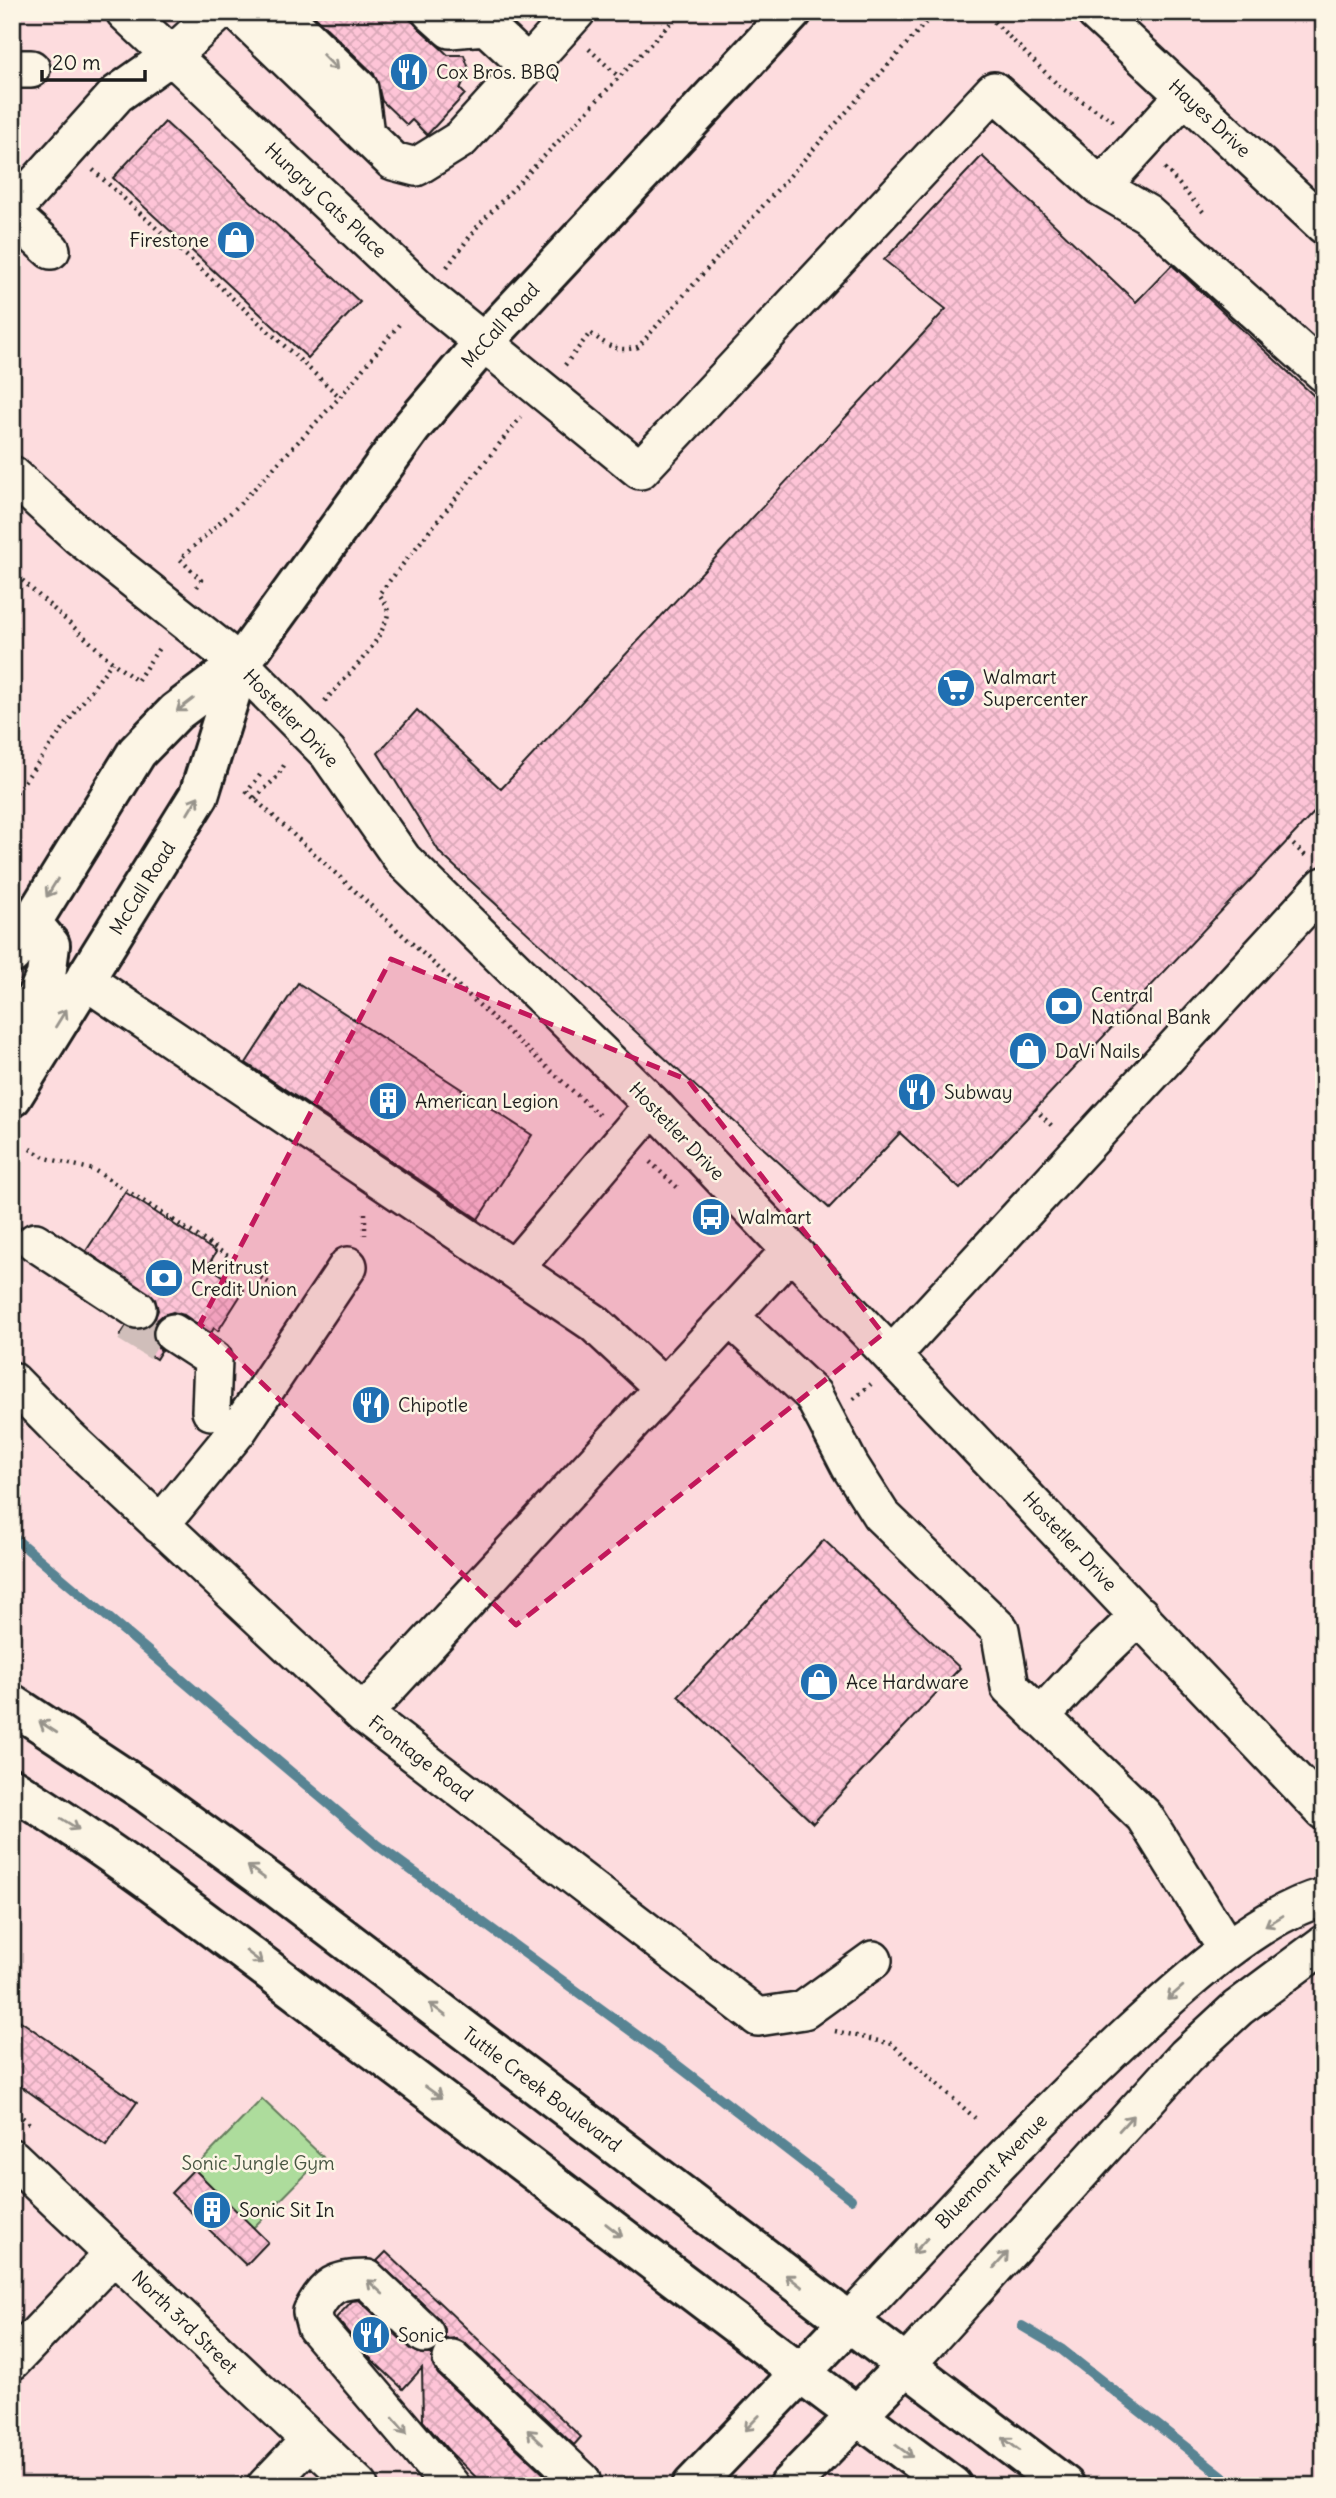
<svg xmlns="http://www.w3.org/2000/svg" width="1336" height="2498" viewBox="0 0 1336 2498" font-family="Delius,sans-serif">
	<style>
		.built { fill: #fddcde }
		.green { fill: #addc9c; stroke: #647c5c; stroke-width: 2 }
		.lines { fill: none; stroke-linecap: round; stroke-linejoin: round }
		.stream { stroke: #598493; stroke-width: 10 }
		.building { fill: url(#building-cross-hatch); stroke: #1c1c1c; stroke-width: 2 }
		.minor-tunnel { stroke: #d0beba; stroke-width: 37; stroke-dasharray: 37 18; stroke-linecap: butt }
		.minor-casing { stroke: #1c1c1c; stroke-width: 42 }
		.major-casing { stroke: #1c1c1c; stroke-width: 44 }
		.highway-casing { stroke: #1c1c1c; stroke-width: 44 }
		.path { stroke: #1c1c1c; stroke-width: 4.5; stroke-dasharray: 2 5; stroke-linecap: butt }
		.minor { stroke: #fcf5e5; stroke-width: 37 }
		.major { stroke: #fcf5e5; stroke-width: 38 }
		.highway { stroke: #fcf5e5; stroke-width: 38 }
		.oneway { stroke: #97938b }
		.marked { fill: #c2185b; fill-opacity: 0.2; stroke: #c2185b; stroke-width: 5; stroke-dasharray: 14 9; stroke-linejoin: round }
		.labels { text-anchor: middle; stroke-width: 5; stroke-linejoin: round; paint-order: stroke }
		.poi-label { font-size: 19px; fill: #1c1c1c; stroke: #fcf5e5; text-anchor: start }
		.street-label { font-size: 19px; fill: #1c1c1c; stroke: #fcf5e5 }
		.park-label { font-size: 19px; fill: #485642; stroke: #fcf5e5 }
	</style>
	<defs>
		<pattern id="building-cross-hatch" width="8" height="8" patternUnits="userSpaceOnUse" patternTransform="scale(1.75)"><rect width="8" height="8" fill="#fec4d7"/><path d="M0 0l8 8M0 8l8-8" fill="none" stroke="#d9a8b8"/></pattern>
	</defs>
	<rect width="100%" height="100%" fill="#fde6e1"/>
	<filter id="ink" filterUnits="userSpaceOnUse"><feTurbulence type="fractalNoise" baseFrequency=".0143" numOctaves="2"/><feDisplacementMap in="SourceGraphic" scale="14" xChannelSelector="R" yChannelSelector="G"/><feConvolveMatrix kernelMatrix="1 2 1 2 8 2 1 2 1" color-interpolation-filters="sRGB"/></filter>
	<g filter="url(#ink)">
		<path class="built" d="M12 12H1324V2486H12Z"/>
		<path class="green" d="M262 2099 323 2157 253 2228 194 2169Z"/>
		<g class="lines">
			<path class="stream" d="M12 1536 377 1845 668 2058 851 2199
				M1022 2326 1061 2349 1235 2486"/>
		</g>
		<path class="building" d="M310 12H402L448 55H464L469 69 460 89 465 94 427 135 412 120 407 125 382 101 374 74Z
			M165 122 360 302 308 358 113 178Z
			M982 156 1136 302 1172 265 1324 405V802L960 1189 900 1133 829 1208 440 853 378 753 417 710 501 789 946 309 884 260Z
			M298 983 532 1135 478 1219 246 1063Z
			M125 1192 216 1252 208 1266 244 1290 218 1331 214 1328 211 1333 184 1315 173 1312 163 1315 156 1321 152 1331 154 1342 161 1351 156 1359 120 1336 126 1327 136 1330 146 1328 154 1321 158 1310 155 1299 86 1251Z
			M824 1540 960 1668 813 1823 678 1696Z
			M12 2015 137 2102 106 2146 12 2080Z
			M194 2169 268 2242 246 2265 171 2193Z
			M386 2252 581 2437 574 2445 466 2344 456 2338 445 2339V2329L439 2319 377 2261Z
			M359 2300 411 2349 421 2354H432V2364L438 2374 545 2475 534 2486H485L449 2451 423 2421 422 2368 403 2389 368 2356 336 2318 352 2301Z"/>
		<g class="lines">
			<path class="minor-tunnel" d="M128 1324 164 1346"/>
			<g class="minor-casing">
				<path id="minor" d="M125 12 428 297 640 470 994 91 1101 187 1147 214 1324 373
					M238 12 393 161 416 167 461 139 576 12
					M284 12V16L359 89 365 134
					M431 12 450 29 485 26
					M471 12 528 65
					M1095 12 1324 225
					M12 69H31
					M1101 187 1185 95
					M12 211 117 94 172 55 219 12
					M12 215 51 250
					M12 475 79 536 240 664 328 753 403 860 653 1105 1324 1811
					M85 980 594 1323 664 1388
					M35 1242 137 1309
					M514 1269 653 1105
					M730 1317 813 1395 850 1466 881 1515 1000 1630 1010 1687 1144 1816 1227 1949
					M173 1333 213 1359 211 1411
					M893 1354 1324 886
					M12 1381 66 1436 363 1714 758 2017 804 2010 873 1960
					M160 1525 238 1430 348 1266
					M363 1714 790 1251
					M1040 1717 1094 1659 1140 1615
					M12 2158 359 2486
					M849 2322C939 2225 1029 2128 1126 2037 1177 1990 1256 1915 1324 1897
					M425 2334 367 2279C336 2279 326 2285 312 2312L316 2327 451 2486
					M452 2359 581 2480 582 2486
					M12 2361 114 2254
					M906 2365 1186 2056 1238 2008 1324 1944
					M266 2486 310 2440"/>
			</g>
			<g class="major-casing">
				<path id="major" d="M12 954 137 752 176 712 240 664 411 428 484 342 792 12
					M12 1068 25 1021 46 976 50 945 31 922
					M12 1097 199 795 240 664
					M692 2486 849 2322
					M788 2486 906 2365"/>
			</g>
			<g class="highway-casing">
				<path id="highway" d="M12 1704 147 1793 276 1887 1065 2486
					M12 1788C134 1864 245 1953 360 2039 558 2187 753 2339 952 2486"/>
			</g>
			<path class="path" d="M984 12 1060 87 1115 122
				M589 49 619 77
				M1165 168 1205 214
				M93 170 340 397
				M447 267 477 227 681 12
				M565 365 590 333C607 345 617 353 638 347L935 12
				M12 571 112 662 137 681 161 645
				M197 587 201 580 180 559 238 506 340 397 401 322
				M325 701C346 676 376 650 387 618 390 609 384 601 379 594L521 417
				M260 775 247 792 600 1116
				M12 798 112 662
				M255 798 277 777 286 762
				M1288 840 1308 858
				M1035 1109 1054 1128
				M30 1149 46 1158 94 1170 173 1220 171 1223
				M650 1162 679 1189
				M365 1213V1235
				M173 1220 286 1294
				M854 1399 871 1384
				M835 2031 892 2044 975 2118
				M12 2108 32 2126"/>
			<use href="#minor" class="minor"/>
			<use href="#major" class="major"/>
			<use href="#highway" class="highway"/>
		</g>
		<defs><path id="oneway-shaft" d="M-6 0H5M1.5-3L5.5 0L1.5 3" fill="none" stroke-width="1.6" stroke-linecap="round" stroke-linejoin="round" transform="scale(1.75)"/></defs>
		<g class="oneway">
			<use href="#oneway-shaft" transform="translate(330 62) rotate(45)"/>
			<use href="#oneway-shaft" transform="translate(185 705) rotate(143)"/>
			<use href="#oneway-shaft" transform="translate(193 805) rotate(-59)"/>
			<use href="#oneway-shaft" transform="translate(52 888) rotate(122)"/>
			<use href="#oneway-shaft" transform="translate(61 1018) rotate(-58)"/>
			<use href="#oneway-shaft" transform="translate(48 1727) rotate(-147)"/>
			<use href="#oneway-shaft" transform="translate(70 1824) rotate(32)"/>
			<use href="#oneway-shaft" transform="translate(256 1872) rotate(-144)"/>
			<use href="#oneway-shaft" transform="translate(1274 1921) rotate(149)"/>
			<use href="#oneway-shaft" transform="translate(254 1957) rotate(38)"/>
			<use href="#oneway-shaft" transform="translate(1175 1993) rotate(139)"/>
			<use href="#oneway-shaft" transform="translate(438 2010) rotate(-143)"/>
			<use href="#oneway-shaft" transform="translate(433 2092) rotate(36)"/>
			<use href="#oneway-shaft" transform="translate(1126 2123) rotate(-48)"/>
			<use href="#oneway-shaft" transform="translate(614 2230) rotate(38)"/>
			<use href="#oneway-shaft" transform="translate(920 2246) rotate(133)"/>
			<use href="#oneway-shaft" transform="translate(1001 2260) rotate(-48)"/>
			<use href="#oneway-shaft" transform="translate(794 2281) rotate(-143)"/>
			<use href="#oneway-shaft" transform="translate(375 2287) rotate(-138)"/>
			<use href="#oneway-shaft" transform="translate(752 2423) rotate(134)"/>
			<use href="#oneway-shaft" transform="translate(400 2426) rotate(49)"/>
			<use href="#oneway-shaft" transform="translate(535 2437) rotate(-137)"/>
			<use href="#oneway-shaft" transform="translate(1011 2444) rotate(-143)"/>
			<use href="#oneway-shaft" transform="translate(904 2451) rotate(36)"/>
		</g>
	</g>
	<path class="marked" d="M391 959 688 1080 883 1334 516 1625 200 1324Z"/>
	<defs>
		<g id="restaurant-disc" transform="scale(2.0125)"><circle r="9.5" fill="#1f6fb2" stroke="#fcf5e5"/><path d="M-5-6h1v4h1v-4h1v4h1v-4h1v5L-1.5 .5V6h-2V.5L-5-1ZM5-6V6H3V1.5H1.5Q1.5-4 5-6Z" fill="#fff"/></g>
		<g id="shop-disc" transform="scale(2.0125)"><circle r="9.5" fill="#1f6fb2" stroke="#fcf5e5"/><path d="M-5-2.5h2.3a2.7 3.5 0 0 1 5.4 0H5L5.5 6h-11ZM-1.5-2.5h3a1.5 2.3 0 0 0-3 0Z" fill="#fff"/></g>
		<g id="supermarket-disc" transform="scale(2.0125)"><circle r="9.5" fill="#1f6fb2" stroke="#fcf5e5"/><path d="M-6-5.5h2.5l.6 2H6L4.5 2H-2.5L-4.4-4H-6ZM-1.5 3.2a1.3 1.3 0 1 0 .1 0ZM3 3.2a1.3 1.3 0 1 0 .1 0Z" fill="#fff"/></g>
		<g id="bank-disc" transform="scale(2.0125)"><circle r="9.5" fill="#1f6fb2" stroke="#fcf5e5"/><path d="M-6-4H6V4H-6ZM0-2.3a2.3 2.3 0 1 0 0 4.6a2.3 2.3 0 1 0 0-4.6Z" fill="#fff"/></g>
		<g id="building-disc" transform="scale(2.0125)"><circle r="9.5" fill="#1f6fb2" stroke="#fcf5e5"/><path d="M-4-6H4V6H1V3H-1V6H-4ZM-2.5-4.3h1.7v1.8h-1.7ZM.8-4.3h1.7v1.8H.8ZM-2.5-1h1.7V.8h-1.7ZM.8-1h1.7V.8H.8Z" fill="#fff"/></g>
		<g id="bus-disc" transform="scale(2.0125)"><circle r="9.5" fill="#1f6fb2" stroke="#fcf5e5"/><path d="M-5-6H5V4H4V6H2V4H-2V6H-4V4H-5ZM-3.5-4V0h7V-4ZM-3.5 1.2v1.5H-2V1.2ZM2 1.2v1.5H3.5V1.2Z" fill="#fff"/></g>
	</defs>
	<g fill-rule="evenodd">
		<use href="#restaurant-disc" x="409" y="72"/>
		<use href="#shop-disc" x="236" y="240"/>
		<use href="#supermarket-disc" x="956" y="688"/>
		<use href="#bank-disc" x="1064" y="1006"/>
		<use href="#shop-disc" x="1028" y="1051"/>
		<use href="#restaurant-disc" x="917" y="1092"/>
		<use href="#building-disc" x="388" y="1101"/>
		<use href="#bus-disc" x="711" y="1217"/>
		<use href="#bank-disc" x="164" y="1278"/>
		<use href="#restaurant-disc" x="371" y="1405"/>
		<use href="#shop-disc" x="819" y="1682"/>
		<use href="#building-disc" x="212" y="2210"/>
		<use href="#restaurant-disc" x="371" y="2335"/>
	</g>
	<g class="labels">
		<g class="poi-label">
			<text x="436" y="79">Cox Bros. BBQ</text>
			<text x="209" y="247" text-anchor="end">Firestone</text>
			<text x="983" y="684">Walmart<tspan x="983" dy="22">Supercenter</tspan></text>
			<text x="1091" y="1002">Central<tspan x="1091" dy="22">National Bank</tspan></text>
			<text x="1055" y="1058">DaVi Nails</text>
			<text x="944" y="1099">Subway</text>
			<text x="415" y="1108">American Legion</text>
			<text x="738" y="1224">Walmart</text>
			<text x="191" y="1274">Meritrust<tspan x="191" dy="22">Credit Union</tspan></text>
			<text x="398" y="1412">Chipotle</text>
			<text x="846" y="1689">Ace Hardware</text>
			<text x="239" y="2217">Sonic Sit In</text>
			<text x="398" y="2342">Sonic</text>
		</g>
		<g class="street-label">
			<text transform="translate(1210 118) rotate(43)" y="7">Hayes Drive</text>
			<text transform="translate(326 200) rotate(43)" y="7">Hungry Cats Place</text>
			<text transform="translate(500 325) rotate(-48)" y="7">McCall Road</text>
			<text transform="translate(291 718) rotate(46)" y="7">Hostetler Drive</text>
			<text transform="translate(142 888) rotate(-58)" y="7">McCall Road</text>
			<text transform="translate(677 1131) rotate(46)" y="7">Hostetler Drive</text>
			<text transform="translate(1070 1541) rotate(47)" y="7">Hostetler Drive</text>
			<text transform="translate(421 1758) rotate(38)" y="7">Frontage Road</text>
			<text transform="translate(542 2089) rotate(37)" y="7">Tuttle Creek Boulevard</text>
			<text transform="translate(991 2171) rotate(-46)" y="7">Bluemont Avenue</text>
			<text transform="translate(185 2322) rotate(44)" y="7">North 3rd Street</text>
		</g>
		<g class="park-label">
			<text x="258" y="2170">Sonic Jungle Gym</text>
		</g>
	</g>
	<rect width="1336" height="2498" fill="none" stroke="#fcf5e5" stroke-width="42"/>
	<rect x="21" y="21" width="1294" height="2456" fill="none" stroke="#1c1c1c" stroke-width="2.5" filter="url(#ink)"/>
	<path d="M42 70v10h103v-10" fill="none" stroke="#1c1c1c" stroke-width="3.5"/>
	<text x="52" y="70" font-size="21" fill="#1c1c1c" stroke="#fcf5e5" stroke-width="5" paint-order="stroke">20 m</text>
</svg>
